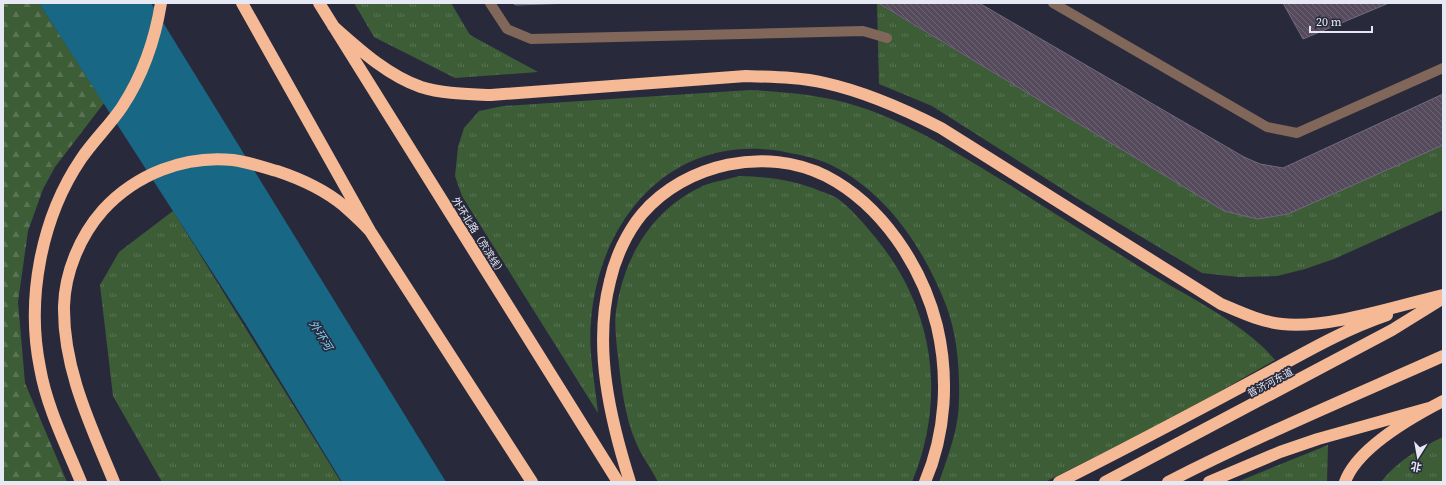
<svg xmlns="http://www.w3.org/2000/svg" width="1446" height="485" viewBox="0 0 1446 485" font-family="'Source Serif 4','Noto Sans SC',serif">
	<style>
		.grass { fill: url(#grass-tufts) }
		.forest { fill: url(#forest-firs) }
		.water { fill: #186784 }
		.building { fill: url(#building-back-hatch); stroke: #73697c }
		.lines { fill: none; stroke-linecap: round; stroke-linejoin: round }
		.minor { stroke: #806759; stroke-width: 10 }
		.highway { stroke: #f6b996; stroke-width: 12 }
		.labels { text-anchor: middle; stroke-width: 3.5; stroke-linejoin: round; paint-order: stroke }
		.street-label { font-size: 10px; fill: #e6e9f4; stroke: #282a3c }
		.water-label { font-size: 11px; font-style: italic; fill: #84d3f6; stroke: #282a3c }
	</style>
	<defs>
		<pattern id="grass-tufts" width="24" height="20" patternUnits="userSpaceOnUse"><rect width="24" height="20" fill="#3d5d37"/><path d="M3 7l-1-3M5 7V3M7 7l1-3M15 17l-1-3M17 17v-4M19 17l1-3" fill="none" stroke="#597455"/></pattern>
		<pattern id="forest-firs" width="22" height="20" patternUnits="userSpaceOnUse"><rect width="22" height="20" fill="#3d5d37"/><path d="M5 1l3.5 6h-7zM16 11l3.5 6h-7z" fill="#597455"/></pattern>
		<pattern id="building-back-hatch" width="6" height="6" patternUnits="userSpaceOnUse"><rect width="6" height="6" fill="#554b5d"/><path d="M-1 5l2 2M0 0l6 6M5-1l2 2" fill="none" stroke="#6d6575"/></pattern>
	</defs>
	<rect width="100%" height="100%" fill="#282a3c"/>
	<path class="grass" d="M354 3H451L470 35 538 72 455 78 374 37Z
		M877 3 1224 211 1258 219 1288 214 1443 145V210L1334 259 1305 269 1277 276 1239 277 1202 273 1078 199 932 106 879 84Z
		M750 90C792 92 833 96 872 111 922 130 967 159 1013 187 1057 215 1102 243 1146 271 1186 296 1246 324 1275 360L1173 418 1045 482H939C948 456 959 428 959 400 960 369 957 334 946 305 924 249 887 192 831 165 817 158 800 155 785 152 674 131 599 217 591 321 588 351 595 383 598 413L462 196 455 176 458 147 464 128 479 111 503 106Z
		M740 176C768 177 794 180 820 191 826 193 832 195 837 198 851 208 864 224 875 237 934 308 947 397 912 482H658C651 468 640 454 635 440 625 416 622 390 619 365 617 346 613 324 617 305 626 253 655 207 705 185 716 181 729 179 740 176Z
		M173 211 341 482H162L113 396 100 285 119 252Z
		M1443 437V482H1381C1396 462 1421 447 1443 437Z
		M1328 445 1327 482H1237Z"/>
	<path class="forest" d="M3 3H39L104 103 55 167 43 189 28 231 18 302 25 383 67 482H3Z"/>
	<path class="water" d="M39 3H151L446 482H342L245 323Z"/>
	<path class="building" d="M512 3H573L516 5Z
		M878 3H979L1244 157 1260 164 1283 168 1443 94V145L1288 214 1258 219 1224 211Z
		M1283 3H1389L1303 39Z"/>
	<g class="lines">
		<path class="minor" d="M490 3 507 29 531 39 863 31 887 38
			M1053 3 1267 127 1297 133 1443 68"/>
		<path class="highway" d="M242 3 370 231 532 482
			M319 3 618 482
			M333 26C359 49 387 75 421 87 443 94 468 94 491 95L746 76C772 77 799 77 825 83 866 92 904 109 941 128L1221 304C1240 312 1261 322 1282 324 1328 329 1396 306 1443 295
			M81 482C66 445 47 408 40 368 26 299 41 218 81 159 93 141 110 125 122 107 143 75 155 40 161 3
			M114 482C91 426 63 369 64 306 65 272 80 236 103 210 136 174 185 155 233 160 248 162 263 167 277 171 301 179 325 190 344 206 353 214 362 222 370 231
			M630 482C610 419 593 347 610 281 615 258 627 232 642 214 686 163 766 146 826 176 882 205 922 266 937 326 949 377 946 433 925 482
			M1059 482C1125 449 1191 414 1256 379 1299 356 1340 331 1387 315
			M1105 482 1392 330 1442 299
			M1168 482C1258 436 1351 397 1443 356
			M1209 482 1280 452 1318 439 1429 408
			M1345 482C1357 448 1412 417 1443 401"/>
	</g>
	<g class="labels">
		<g class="street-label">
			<text transform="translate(479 236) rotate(58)" y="4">外环北路（京滨线）</text>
			<text transform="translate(1270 382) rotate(-28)" y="4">普济河东道</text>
		</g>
		<g class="water-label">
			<text transform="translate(321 335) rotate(58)" y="4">外环河</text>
		</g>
	</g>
	<rect width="1446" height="485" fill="none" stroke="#e6e9f4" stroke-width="8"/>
	<g transform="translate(1418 457) rotate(191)" stroke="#282a3c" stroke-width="3" paint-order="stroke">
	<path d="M0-3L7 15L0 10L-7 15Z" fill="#e6e9f4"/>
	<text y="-6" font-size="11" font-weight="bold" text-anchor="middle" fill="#e6e9f4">北</text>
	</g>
	<path d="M1310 26v6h62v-6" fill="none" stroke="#e6e9f4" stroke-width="2"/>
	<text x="1316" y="26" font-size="12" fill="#e6e9f4" stroke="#282a3c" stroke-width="3" paint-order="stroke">20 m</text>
</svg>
